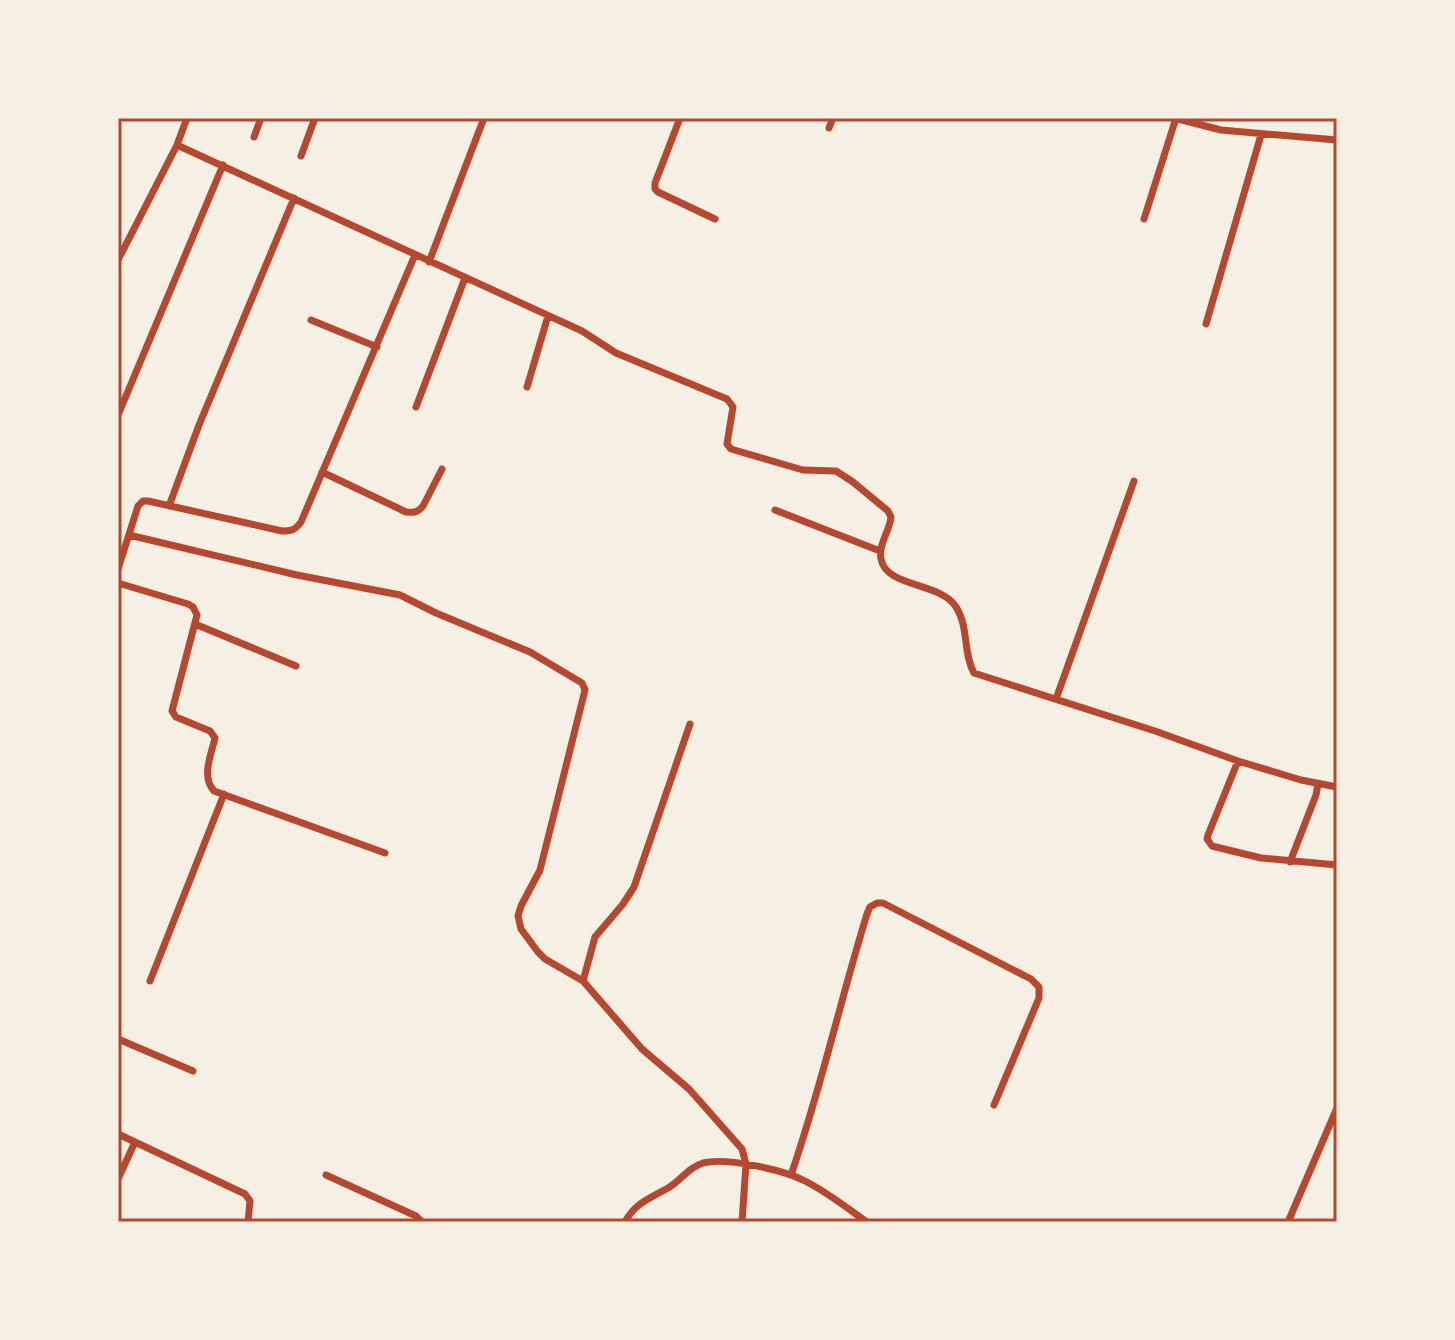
<svg xmlns="http://www.w3.org/2000/svg" width="1455" height="1340" viewBox="0 0 1455 1340" font-family="'IBM Plex Sans',sans-serif">
	<style>
		.lines { fill: none; stroke-linecap: round; stroke-linejoin: round }
		.minor { stroke: #b5482f; stroke-width: 7 }
		.neatline { fill: none; stroke: #b5482f; stroke-width: 3 }
	</style>
	<rect width="100%" height="100%" fill="#f6efe4"/>
	<g class="lines">
		<path class="minor" d="M680 118 655 183V189L658 192 715 219
			M1174 118 1221 130 1337 140
			M829 128 833 118
			M254 137 261 118
			M177 145 582 331 616 353 727 399 733 407 727 444 731 449 803 470 836 471 853 482 888 511 891 517C890 530 878 545 881 559 886 588 941 582 956 607 969 627 963 654 974 673L1155 731 1238 761 1301 780 1337 787
			M301 156 315 118
			M1144 219 1176 118
			M118 260 177 145 187 118
			M429 262 484 118
			M311 320 377 347
			M1206 324 1261 135
			M527 387 548 316
			M416 407 465 278
			M118 415 223 165
			M322 472 406 512C414 513 418 512 423 506L442 469
			M169 506 199 425 294 198
			M775 510 880 551
			M129 535 297 575 400 595 436 613 530 652 582 683 585 690 540 870 521 906 518 916 521 929 538 952 545 959 583 981 642 1049 689 1089 742 1149 746 1164 742 1222
			M118 569 138 506 143 501H148L282 531C292 531 295 530 301 522L415 255
			M118 583 188 604 193 607 197 615 172 711 176 717 210 731 215 738C211 755 201 777 214 791L385 853
			M195 624 296 666
			M1056 699 1134 481
			M1238 761 1208 835 1207 839 1212 846 1261 858 1337 865
			M1290 862 1316 795 1318 784
			M150 981 224 794
			M583 981 595 937 623 904 634 887 690 724
			M118 1039 193 1071
			M118 1134 245 1194 250 1201 248 1222
			M326 1175 416 1216 422 1222
			M791 1175C821 1089 840 1001 867 914L870 907 877 903H883L1031 979 1039 987V998L994 1105
			M118 1179 135 1142
			M625 1222C635 1203 650 1198 668 1188 680 1181 689 1167 703 1163 726 1157 784 1170 805 1181 827 1192 847 1208 867 1222
			M1288 1222 1337 1108"/>
	</g>
	<rect width="1455" height="1340" fill="none" stroke="#f6efe4" stroke-width="240"/>
	<rect x="120" y="120" width="1215" height="1100" class="neatline"/>
</svg>
